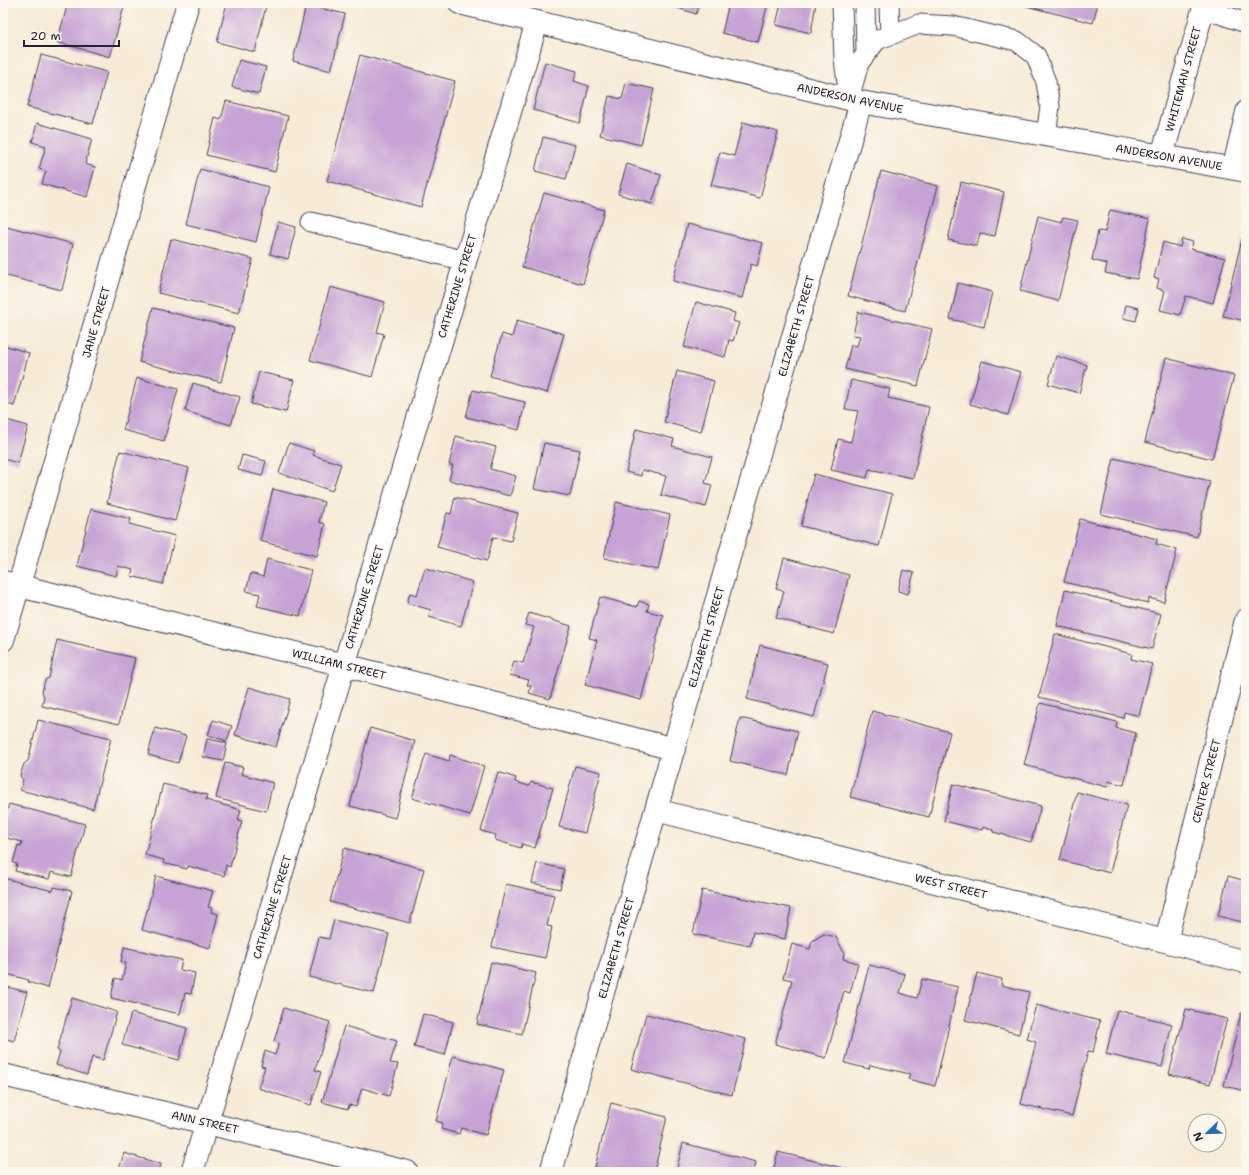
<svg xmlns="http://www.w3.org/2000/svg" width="1249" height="1175" viewBox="0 0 1249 1175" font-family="'Shantell Sans',sans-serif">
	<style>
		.building { fill: #c6a3d4 }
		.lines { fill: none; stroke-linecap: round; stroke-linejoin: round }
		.service-casing { stroke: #424052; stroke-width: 21 }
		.minor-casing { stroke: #424052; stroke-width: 24 }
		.secondary-casing { stroke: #424052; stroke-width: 24 }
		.service { stroke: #fff; stroke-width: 19 }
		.minor { stroke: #fff; stroke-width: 22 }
		.secondary { stroke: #fff; stroke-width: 22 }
		.labels { text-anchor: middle; stroke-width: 3; stroke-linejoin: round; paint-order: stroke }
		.street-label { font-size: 11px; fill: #22223b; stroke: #fbf7ec }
	</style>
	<rect width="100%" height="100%" fill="#fbf7ec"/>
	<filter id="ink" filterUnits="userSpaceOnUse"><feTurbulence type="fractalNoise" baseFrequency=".025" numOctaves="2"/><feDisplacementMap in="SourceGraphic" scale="8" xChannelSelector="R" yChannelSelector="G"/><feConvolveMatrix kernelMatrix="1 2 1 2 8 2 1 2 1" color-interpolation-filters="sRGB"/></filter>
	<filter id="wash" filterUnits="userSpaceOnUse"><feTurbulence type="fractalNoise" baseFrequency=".012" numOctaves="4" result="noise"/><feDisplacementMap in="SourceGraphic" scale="16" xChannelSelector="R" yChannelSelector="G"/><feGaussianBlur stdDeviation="0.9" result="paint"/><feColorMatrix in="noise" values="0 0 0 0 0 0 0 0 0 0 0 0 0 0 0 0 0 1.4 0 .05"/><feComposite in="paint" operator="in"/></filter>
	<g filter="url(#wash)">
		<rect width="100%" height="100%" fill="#f7ebd7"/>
		<g id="blocks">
			<path class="building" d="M68 3H125L110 57 57 42Z
				M227 3H263V6H266L255 52 217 42Z
				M663 3H700L696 14Z
				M729 3H768L758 42 722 33Z
				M781 3H816L811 33 776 25Z
				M1014 3H1098L1093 23Z
				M306 5 345 14 331 71 293 61Z
				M41 55 107 72 93 124 27 107Z
				M360 55 455 81 421 207 327 181Z
				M239 60 266 67 259 94 232 87Z
				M545 62 577 71 574 81 589 86 580 123 533 110Z
				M626 83 654 89 641 145 600 135 609 96 622 99Z
				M226 101 288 116 275 172 206 155 215 118 221 120Z
				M743 122 778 132 760 198 711 185 720 152 734 156Z
				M37 123 92 139 85 164 95 167 87 197 42 184 46 171 39 169 46 146 32 142Z
				M543 137 575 145 566 179 535 171Z
				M627 164 661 175 652 204 618 194Z
				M200 169 269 187 256 242 186 224Z
				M881 171 938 186 905 311 848 296Z
				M961 182 1004 192 995 236 980 233 977 246 948 240Z
				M544 193 604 210 583 284 522 267Z
				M1110 210 1150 219 1137 279 1105 273 1107 264 1092 260 1098 231 1105 232Z
				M1038 216 1061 222 1063 217 1078 220 1058 301 1020 291Z
				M278 222 296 227 288 259 270 254Z
				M687 224 763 243 757 266 751 264 742 298 673 281Z
				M3 225 73 244 62 290 3 275Z
				M171 239 253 259 239 313 158 293Z
				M1182 239 1193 242 1191 249 1225 258 1213 303 1186 296 1180 315 1160 310 1165 291 1157 288 1159 279 1154 278 1163 242 1180 247Z
				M1242 239 1246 240V321L1223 316Z
				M958 283 992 292 984 327 950 319Z
				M330 287 385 302 377 332 384 334 372 377 310 360Z
				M696 302 735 313 733 321 739 323 733 341 729 340 725 357 684 347Z
				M1126 305 1139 308 1136 321 1123 318Z
				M153 308 234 328 221 382 139 362Z
				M858 312 932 329 918 386 845 369 851 345 857 346 860 336 853 335Z
				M517 320 564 334 547 393 490 376 502 334 512 337Z
				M3 345 29 353 14 406 3 403Z
				M1056 356 1087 365 1079 393 1048 384Z
				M1166 358 1234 376 1212 459 1145 442Z
				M982 361 1021 372 1008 415 970 404Z
				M677 371 714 381 701 432 664 422Z
				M259 372 294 380 286 412 251 404Z
				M137 378 178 389 164 441 123 430Z
				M851 380 890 389 888 398 929 407 913 478 869 469 867 478 831 470 838 439 851 442 858 411 845 409Z
				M193 383 240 397 231 425 185 411Z
				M473 390 525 402 519 430 466 417Z
				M3 419 28 426 18 463 3 459Z
				M636 429 674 439 672 446 712 457 705 483 712 485 706 507 661 495 666 476 642 470 641 476 626 472Z
				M456 436 496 447 490 469 516 476 510 496 449 480 453 465H449Z
				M289 443 314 451 313 455 341 464 332 491 279 473Z
				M544 443 580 450 570 496 534 489Z
				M120 451 189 468 175 521 107 503Z
				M242 455 266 461 262 476 238 470Z
				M1114 458 1210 481 1197 537 1101 514Z
				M814 474 892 494 879 546 801 526Z
				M273 489 324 502 319 522 325 524 317 556 260 541Z
				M455 497 518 513 511 541 493 537 487 561 437 547 447 513 451 514Z
				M616 502 670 515 658 570 604 558Z
				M91 509 131 519 129 524 175 536 163 584 131 576 133 570 118 566 116 576 77 566Z
				M1080 519 1157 539 1156 544 1177 550 1164 602 1149 598 1148 603 1064 582Z
				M784 558 849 575 834 634 776 618 784 591 776 589Z
				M267 559 311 570 300 616 257 606 260 594 246 591 251 573 263 577Z
				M425 568 473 582 461 626 429 617 431 610 407 603 410 593 417 595Z
				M903 570 914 573 908 594 898 591Z
				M1065 590 1161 614 1152 649 1057 626Z
				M600 597 637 607 639 601 649 604 647 611 663 615 641 700 585 685 597 640 589 638Z
				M529 613 571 626 550 699 529 693 531 686 527 685 529 680 510 675 514 661 523 663 534 627 525 625Z
				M1055 634 1132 654 1131 659 1152 664 1139 716 1124 712 1123 718 1039 697Z
				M57 640 135 658 119 724 42 706 44 696 42 692 45 680 49 678Z
				M760 645 828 663 814 717 747 699Z
				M249 687 290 699 276 747 235 735Z
				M1040 703 1117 722 1116 728 1136 733 1124 785 1108 781 1107 787 1024 765Z
				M872 711 950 732 929 817 850 797Z
				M740 718 798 731 788 775 730 761Z
				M38 720 111 738 93 809 20 790 23 780 20 776 24 764 28 761Z
				M213 720 232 726 227 741 208 735Z
				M155 728 186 736 178 763 148 755Z
				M370 728 415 741 395 818 350 806Z
				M207 739 227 743 223 761 203 757Z
				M426 754 449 761 450 755 484 766 470 815 412 798Z
				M225 763 243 767 241 774 273 783 266 811 216 798Z
				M575 766 601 772 585 833 559 827Z
				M498 772 516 778 515 782 529 786 531 782 553 788 535 848 522 844 521 848 495 840 496 835 481 831Z
				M163 784 207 795 206 800 241 810 238 820 242 821 230 867 226 865 224 876 188 866 187 869 163 863 164 860 145 855Z
				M953 784 1041 806 1031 842 993 832V830L983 827 982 830 944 821Z
				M1077 792 1127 805 1110 873 1060 860Z
				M9 804 85 824 71 877 51 872 49 879 15 871 17 864 13 863 18 845 21 846 22 842 3 837V827Z
				M344 848 424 869 410 923 330 902Z
				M537 863 564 869 560 889 532 883Z
				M156 876 213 891 208 907 212 908 211 912 218 914 210 948 142 930Z
				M1228 876 1246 881V923L1218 916Z
				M3 878 53 891 54 887 72 891 48 988 28 982 29 980 3 973Z
				M506 884 554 895 547 926 552 927 545 958 492 947Z
				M702 890 791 908 785 939 753 932 750 946 693 934Z
				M334 920 389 934 374 993 309 977 319 937 329 939Z
				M824 934 836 937 844 953 843 959 858 963 850 993 844 991 826 1058 775 1044 792 980 783 978 792 944 810 949 812 941Z
				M124 947 182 960 180 970 195 973 191 994 185 993 180 1014 111 998 115 978 122 980 126 963 121 962Z
				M491 962 536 973 522 1034 477 1024Z
				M869 965 905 974 900 993 917 998 922 979 958 987 935 1086 908 1079 910 1074 870 1065 869 1069 845 1063Z
				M977 973 1002 979 1001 985 1029 992 1019 1034 965 1020Z
				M3 986 27 992 14 1041 3 1038Z
				M72 998 117 1012 103 1060 92 1057 87 1075 56 1065 60 1052 57 1050Z
				M1036 1005 1100 1021 1093 1052 1088 1051 1072 1116 1021 1104 1036 1042 1027 1039Z
				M284 1008 330 1022 315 1070 321 1072 311 1105 258 1088 265 1067 261 1066 265 1051 275 1055 279 1043 274 1041Z
				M1186 1009 1227 1019 1210 1084 1169 1074Z
				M1117 1010 1172 1024 1162 1067 1106 1054Z
				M131 1013 187 1028 179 1060 122 1045Z
				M1241 1013 1246 1014V1091L1224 1086Z
				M423 1014 453 1022 445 1055 414 1047Z
				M646 1014 746 1039 732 1095 631 1069Z
				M344 1026 397 1041 390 1063 398 1064 389 1096 362 1088 356 1107 349 1105 348 1109 322 1102Z
				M453 1056 504 1070 486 1135 461 1128 459 1134 441 1129 443 1123 436 1121Z
				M611 1103 667 1117 654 1172H615L595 1167Z
				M683 1143 756 1162 754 1172H676Z
				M778 1152 855 1171V1172H773Z
				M124 1153 161 1164 159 1172H118Z"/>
		</g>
	</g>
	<g filter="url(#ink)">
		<use href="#blocks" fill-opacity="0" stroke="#424052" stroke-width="1"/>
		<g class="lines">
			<g class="service-casing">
				<path id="service" d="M842 3 844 59 848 90
					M865 3 866 54
					M889 3 890 35
					M1203 8 1246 23
					M849 99 859 63 877 40 919 24 953 26 1017 41 1036 56 1046 82 1050 106 1046 136
					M1232 168 1246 110
					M311 222 465 261"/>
			</g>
			<g class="minor-casing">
				<path id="minor" d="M1162 156 1205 3
					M3 582 344 665 674 749
					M3 640 188 3
					M656 810 1246 962
					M1166 941 1246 620
					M3 1075 207 1123 407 1172
					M192 1172 537 22
					M551 1172 861 102"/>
			</g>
			<g class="secondary-casing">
				<path id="secondary" d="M460 3 861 102 1246 171"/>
			</g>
			<use href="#service" class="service"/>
			<use href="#minor" class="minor"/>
			<use href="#secondary" class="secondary"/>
		</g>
	</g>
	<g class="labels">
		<g class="street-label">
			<text transform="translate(1183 79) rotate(-75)" y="4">WHITEMAN STREET</text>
			<text transform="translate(850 98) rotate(12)" y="4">ANDERSON AVENUE</text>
			<text transform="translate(1169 157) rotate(10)" y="4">ANDERSON AVENUE</text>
			<text transform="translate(457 286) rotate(-73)" y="4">CATHERINE STREET</text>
			<text transform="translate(96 322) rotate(-74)" y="4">JANE STREET</text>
			<text transform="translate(796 326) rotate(-74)" y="4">ELIZABETH STREET</text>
			<text transform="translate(364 597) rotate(-73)" y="4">CATHERINE STREET</text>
			<text transform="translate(706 637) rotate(-74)" y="4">ELIZABETH STREET</text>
			<text transform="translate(339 664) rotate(14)" y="4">WILLIAM STREET</text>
			<text transform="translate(1206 781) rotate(-76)" y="4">CENTER STREET</text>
			<text transform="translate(951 886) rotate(14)" y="4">WEST STREET</text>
			<text transform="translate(272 907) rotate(-73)" y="4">CATHERINE STREET</text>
			<text transform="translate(616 948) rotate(-74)" y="4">ELIZABETH STREET</text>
			<text transform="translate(205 1122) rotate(13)" y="4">ANN STREET</text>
		</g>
	</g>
	<rect width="1249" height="1175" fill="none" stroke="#fbf7ec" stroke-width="16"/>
	<g transform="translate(1207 1133) rotate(247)"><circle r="19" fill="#fbf7ec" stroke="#a4a2a5"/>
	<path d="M0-3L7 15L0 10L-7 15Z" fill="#1f6fb2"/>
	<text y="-6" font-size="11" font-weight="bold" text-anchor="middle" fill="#22223b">N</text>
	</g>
	<path d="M24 40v6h95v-6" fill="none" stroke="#22223b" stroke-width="2"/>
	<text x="30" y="40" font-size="12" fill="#22223b" stroke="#fbf7ec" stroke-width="3" paint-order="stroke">20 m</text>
</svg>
